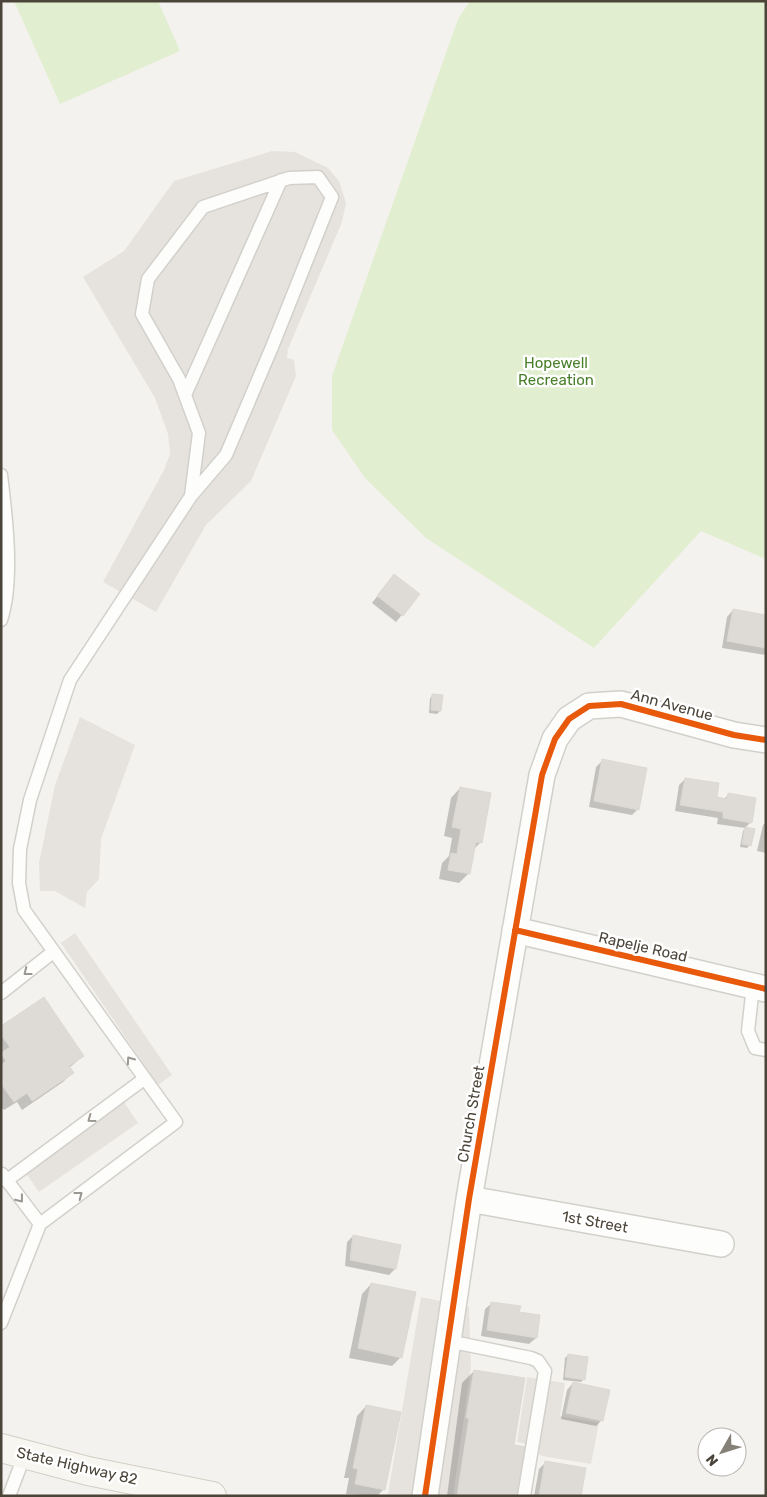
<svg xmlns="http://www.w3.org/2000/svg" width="767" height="1497" viewBox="0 0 767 1497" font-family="Rubik,sans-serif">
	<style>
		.green { fill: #e1eecf }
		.parking { fill: #e6e3df }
		.shadow { fill: #0003 }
		.building { fill: #dedbd6; stroke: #dcd9d4 }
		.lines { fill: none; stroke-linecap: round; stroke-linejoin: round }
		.lane-casing { stroke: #d2d0cb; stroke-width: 15 }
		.street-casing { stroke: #d2d0cb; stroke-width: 28 }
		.secondary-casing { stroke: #d3cfc5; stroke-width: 30 }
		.lane { stroke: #fdfdfc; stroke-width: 12 }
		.street { stroke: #fdfdfc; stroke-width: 25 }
		.secondary { stroke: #f7f6f1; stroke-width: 28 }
		.cycleway-casing { stroke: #fff; stroke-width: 9 }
		.cycleway { stroke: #e8590c; stroke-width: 6 }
		.oneway { stroke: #9b9791 }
		.labels { text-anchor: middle; stroke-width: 5; stroke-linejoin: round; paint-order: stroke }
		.park-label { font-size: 15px; fill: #4a7f2a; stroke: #fff }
		.street-label { font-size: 15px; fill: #4b4439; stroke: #fff }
	</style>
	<rect width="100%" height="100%" fill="#f4f2ee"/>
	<path class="green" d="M14 1H158L180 51 60 104Z
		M470 1H766V559L701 531 594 648 426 538 365 478 332 430V376L458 19Z"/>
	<path class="parking" d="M272 151 295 152 328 168 339 181 346 203 342 222 288 349 287 358 294 360 296 376 251 481 206 525 156 612 103 582 164 470 170 454 168 434 155 398 83 277 124 251 174 181Z
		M80 717 135 745 101 839 99 879 87 892 85 908 55 891H40L39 863 55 785Z
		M75 933 172 1075 158 1085 61 943Z
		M124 1102 138 1123 39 1192 25 1172Z
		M421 1297 469 1307 471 1366 453 1496 388 1494Z
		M527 1377 565 1383 560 1416 599 1423 591 1464 542 1456 523 1443 517 1442Z"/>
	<path class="shadow" d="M388 582 419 594 396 622 372 603Z
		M733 610 766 616V655L722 648 727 617Z
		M433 695 440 711 437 714 429 713 430 698Z
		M602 761 638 809 632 815 589 807 596 767Z
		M685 779 717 784 715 798 723 800 728 795 755 799 751 822 745 828 753 830 750 845 747 848 740 847 743 831 745 828 717 824 718 818 675 811 679 785Z
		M460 788 481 842 474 849 469 873 459 883 439 879 442 863 449 856 452 838 444 836 451 798Z
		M766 822V853L757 851 763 825Z
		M1 1027 83 1056 69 1068 72 1073 63 1082 22 1110 17 1102 4 1110 1 1107Z
		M353 1236 400 1246 395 1269 389 1275 345 1266 347 1242Z
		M371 1284 401 1357 392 1366 349 1358 362 1294Z
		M492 1303 518 1313 536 1338 529 1344 481 1336 485 1309Z
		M568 1355 584 1379 581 1382 563 1380 565 1358Z
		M474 1371 512 1446 516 1496H447L462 1383Z
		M573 1383 602 1420 596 1426 561 1419 567 1390Z
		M366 1406 399 1413 383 1490 377 1496 346 1494 349 1478H344L357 1416Z
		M545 1463 580 1496H534L539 1469Z"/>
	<path class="building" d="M394 574 420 594 403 616 377 596Z
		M733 609 766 615V648L727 641Z
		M432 694 443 695 441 711 431 710Z
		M602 759 647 768 639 810 594 801Z
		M685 778 719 783 717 797 727 799 728 793 756 798 752 823 723 818V812L680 805Z
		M460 787 491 793 482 843 476 842 470 874 448 870 451 853 457 854 461 829 452 827Z
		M745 827 755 829 751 846 742 844Z
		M44 997 84 1056 69 1066 74 1073 32 1101 27 1093 14 1102 1 1084V1065L6 1061 1 1053 10 1047 1 1035V1026Z
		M353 1235 401 1245 396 1269 350 1260Z
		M371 1283 416 1292 402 1358 358 1348Z
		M491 1302 521 1306 519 1312 540 1315 537 1338 487 1330Z
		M568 1354 588 1357 585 1380 565 1377Z
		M474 1370 525 1378 514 1445 525 1447 517 1496H457L469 1418H466Z
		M573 1382 610 1390 603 1421 566 1413Z
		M366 1405 401 1412 385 1490 355 1484 358 1469 353 1468Z
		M545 1461 586 1468 581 1496H539Z"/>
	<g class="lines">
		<g class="lane-casing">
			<path id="lane" d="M185 395 281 180
				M1 475C6 516 14 580 1 620
				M753 986 748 1031 755 1048 766 1050
				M1 993 53 952
				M2 1174 40 1224
				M6 1181 144 1079
				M1 1323 40 1224 176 1122 24 910 19 883 20 849 30 800 70 680 191 496 226 455 272 347 332 197 318 177 289 178 203 207 148 279 142 314 179 379 199 433 191 496
				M448 1341 531 1358 538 1361 545 1371 524 1496
				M9 1496 25 1454"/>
		</g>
		<g class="street-casing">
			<path id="street" d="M515 930 766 989
				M469 1199 721 1244
				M425 1496 469 1199 542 775 555 739 569 719 589 706 621 704 734 735 766 740"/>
		</g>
		<g class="secondary-casing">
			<path id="secondary" d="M1 1448 88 1471 212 1496"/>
		</g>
		<use href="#lane" class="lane"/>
		<use href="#street" class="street"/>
		<use href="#secondary" class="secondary"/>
		<g class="cycleway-casing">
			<path id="cycleway" d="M515 930 766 989
				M425 1496 469 1199 542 775 555 739 569 719 589 706 621 704 734 735 766 740"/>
		</g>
		<use href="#cycleway" class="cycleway"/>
	</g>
	<defs><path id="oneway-chevron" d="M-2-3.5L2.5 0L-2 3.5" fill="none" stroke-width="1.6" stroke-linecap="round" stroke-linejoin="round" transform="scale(1.25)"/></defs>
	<g class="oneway">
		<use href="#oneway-chevron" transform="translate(27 972) rotate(142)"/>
		<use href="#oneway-chevron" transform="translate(130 1060) rotate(-125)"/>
		<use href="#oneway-chevron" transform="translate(91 1119) rotate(144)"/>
		<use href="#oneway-chevron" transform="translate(79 1195) rotate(-37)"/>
		<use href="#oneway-chevron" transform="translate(20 1199) rotate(52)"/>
	</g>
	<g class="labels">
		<g class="park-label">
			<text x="556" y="368">Hopewell<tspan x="556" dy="17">Recreation</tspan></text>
		</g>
		<g class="street-label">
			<text transform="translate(672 705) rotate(15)" y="5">Ann Avenue</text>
			<text transform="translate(643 947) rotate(13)" y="5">Rapelje Road</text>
			<text transform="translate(471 1114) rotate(-80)" y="5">Church Street</text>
			<text transform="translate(595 1222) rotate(10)" y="5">1st Street</text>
			<text transform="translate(77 1466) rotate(13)" y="5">State Highway 82</text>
		</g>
	</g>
	<rect width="767" height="1497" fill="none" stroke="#4b4439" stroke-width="5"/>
	<g transform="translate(722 1452) rotate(231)"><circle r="24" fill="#ffffff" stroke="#b7b4b0"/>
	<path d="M0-4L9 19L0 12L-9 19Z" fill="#868178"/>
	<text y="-8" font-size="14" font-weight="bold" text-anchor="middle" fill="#4b4439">N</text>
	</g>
</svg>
